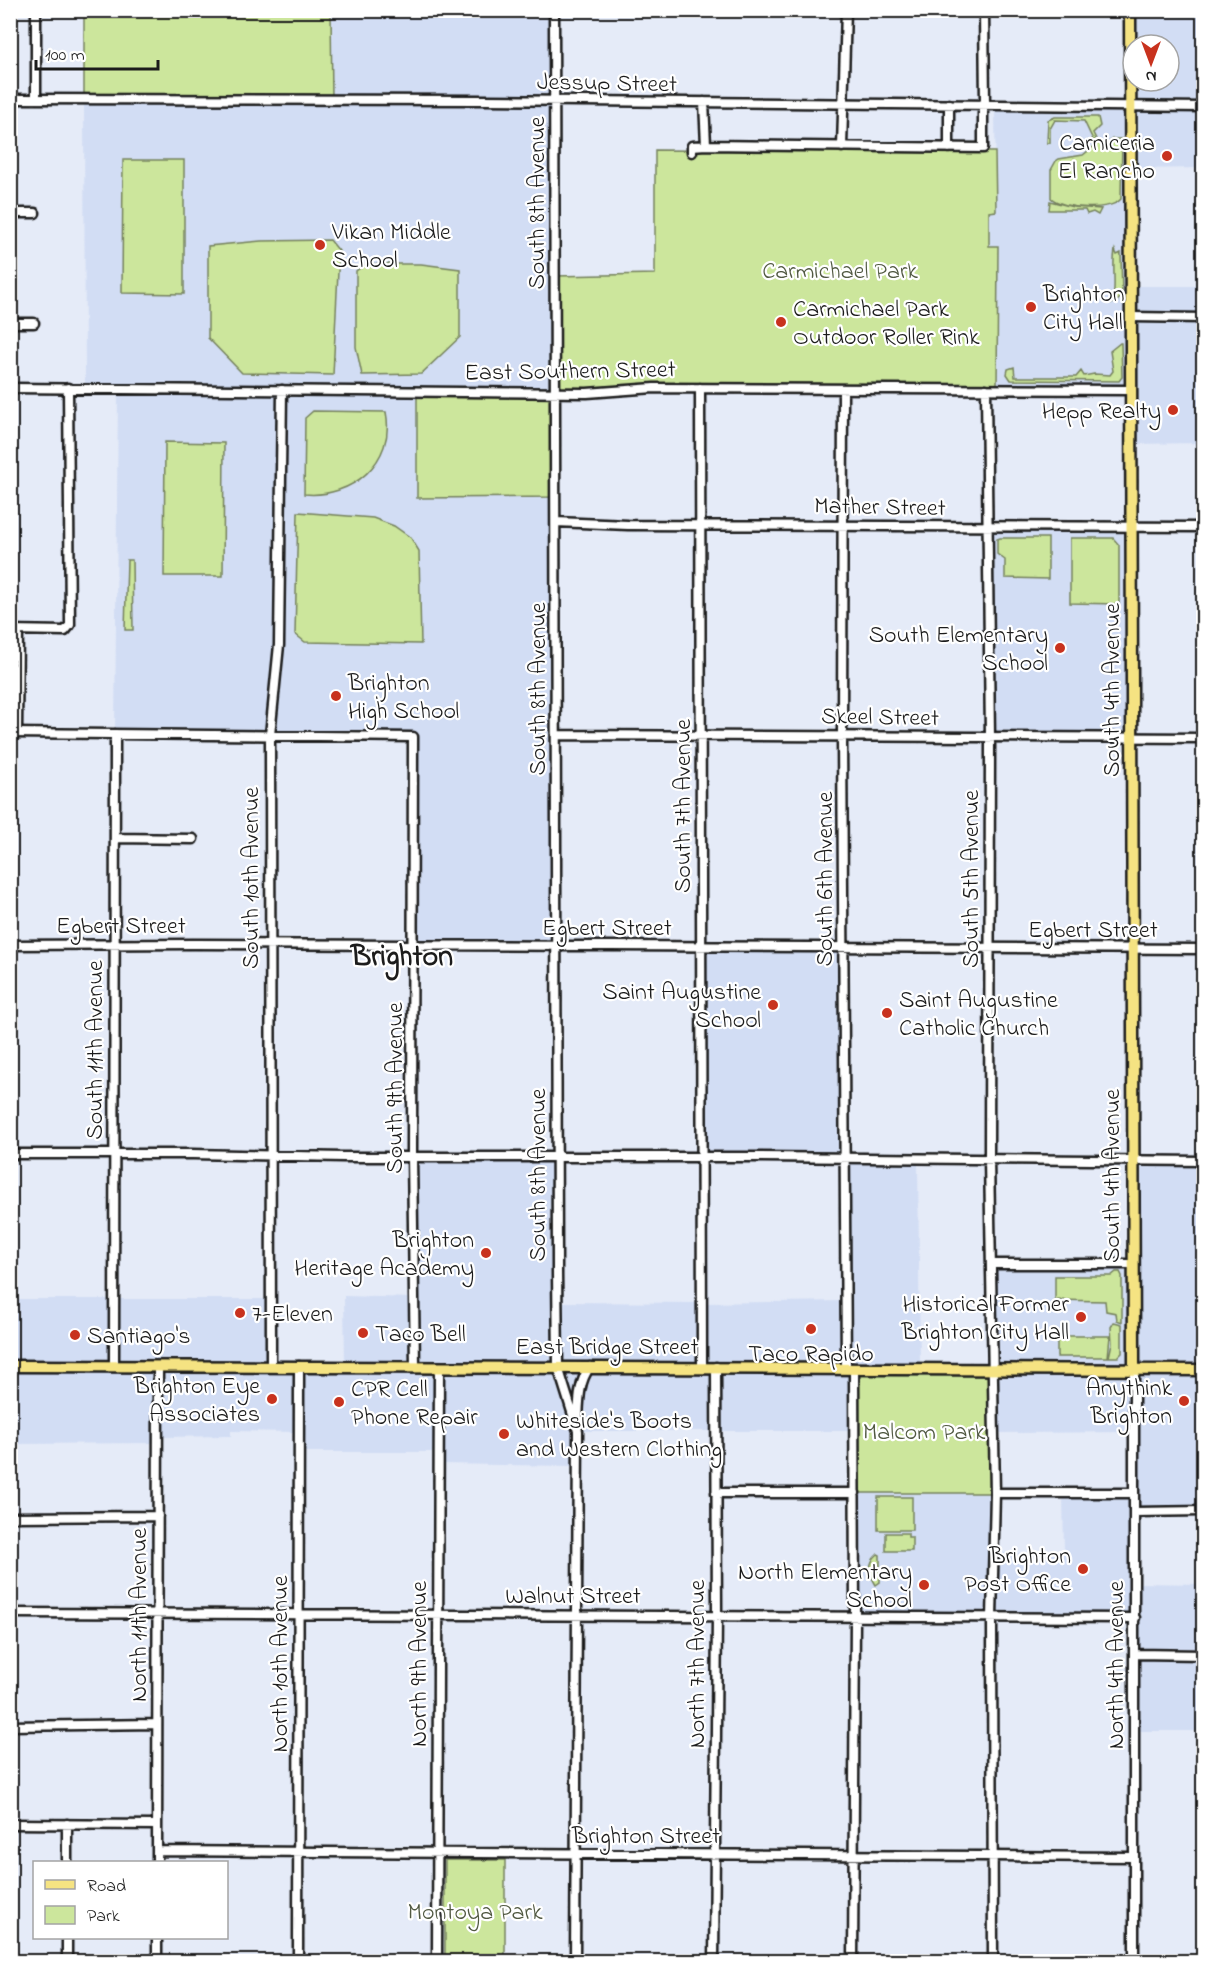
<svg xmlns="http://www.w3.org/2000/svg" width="1214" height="1972" viewBox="0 0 1214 1972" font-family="'Indie Flower',sans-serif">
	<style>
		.built { fill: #d2ddf4; fill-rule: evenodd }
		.green { fill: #cce69c; stroke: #74815c; stroke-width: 1.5 }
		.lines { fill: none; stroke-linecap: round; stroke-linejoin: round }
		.minor-casing { stroke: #1c1c1c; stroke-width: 13 }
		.major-casing { stroke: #1c1c1c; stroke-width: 15 }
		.minor { stroke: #fff; stroke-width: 8 }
		.major { stroke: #f5e382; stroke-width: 10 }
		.poi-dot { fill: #c8321e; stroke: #fff; stroke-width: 2 }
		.labels { text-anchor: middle; stroke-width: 4.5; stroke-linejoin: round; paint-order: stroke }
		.street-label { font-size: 24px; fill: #1c1c1c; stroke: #fff }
		.poi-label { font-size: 24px; fill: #1c1c1c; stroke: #fff; text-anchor: end }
		.park-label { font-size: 24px; fill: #515942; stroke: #fff }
		.district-label { font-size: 30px; font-weight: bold; fill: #1c1c1c; stroke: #fff }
	</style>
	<rect width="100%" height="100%" fill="#e5ebf8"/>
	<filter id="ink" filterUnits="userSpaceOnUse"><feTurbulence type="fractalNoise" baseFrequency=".0167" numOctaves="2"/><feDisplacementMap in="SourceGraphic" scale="12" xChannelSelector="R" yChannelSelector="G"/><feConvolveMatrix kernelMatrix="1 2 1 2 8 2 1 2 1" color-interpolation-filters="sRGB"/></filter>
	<g filter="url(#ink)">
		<path class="built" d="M331 11H554L557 946H414L412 737 115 734 118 389 85 388 84 99H332Z
			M1130 11H1202L1203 168 1130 169 1131 286H1202L1203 443 1130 444V391L997 389 998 246H989V212L996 211 995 104 1129 106ZM1133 45H1169V81H1133Z
			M987 527H1131V738H989Z
			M844 946 846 1158H918L920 1369 856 1431H578L577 1466 439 1464V1452H299V1432L231 1431V1436L158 1437V1443L11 1444 10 1299H271L272 1366 345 1367 344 1296 414 1298 412 1156 557 1157 558 1302 702 1303 846 1301V1158L702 1157 701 947Z
			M1132 1161H1203V1511L1135 1512V1583L1203 1584V1731H1135V1619L855 1617V1493H995L994 1553H1064L1063 1493H1134V1432L994 1433 991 1264H1133Z"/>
		<path class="green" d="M84 11H331L332 99H84Z
			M1055 117H1098L1100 126 1093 133 1096 139 1094 142 1084 121 1055 120 1050 129V143H1047L1048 120Z
			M1112 139H1122L1121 199C1110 212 1063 209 1051 198V170L1056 161 1059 159 1083 155 1099 142 1107 145Z
			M655 150 995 152 996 211 989 212V246H998L997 389 556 393V497L417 498V391L555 392V276L655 274Z
			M123 160H184V294L122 293Z
			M1050 201 1073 207 1101 209 1098 215 1093 212 1087 214 1085 210H1049Z
			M330 240 339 251 333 375 242 373 208 338V246L261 241Z
			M1115 250 1117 255 1121 253 1122 296 1115 303H1107L1113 300C1116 284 1112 267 1115 250Z
			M366 264H421L460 269V337L421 374 362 375 356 347V271Z
			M1120 343H1121L1122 377 1119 381 1011 380 1007 374 1008 369 1014 367 1015 377H1076L1081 371 1084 376 1094 374 1110 375 1113 371 1110 351Z
			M313 411 386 412C396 462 351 499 304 494L305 418Z
			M165 442 224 443 223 576H164Z
			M298 512 373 518 394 526 411 538 419 551 421 644 305 642 295 634Z
			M1000 538H1048V579L1005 578V560L997 554V539Z
			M1070 538H1113L1119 545V604L1070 603Z
			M127 560H132L133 630H125Z
			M1116 1272H1120L1122 1276V1322L1117 1320 1116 1313 1106 1311 1105 1301 1055 1300V1276H1111Z
			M1114 1322 1122 1324V1353L1118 1357H1109L1112 1343 1111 1327Z
			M1057 1336H1110L1108 1357H1057Z
			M854 1369 993 1370 995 1493H855Z
			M878 1497H912V1530H878Z
			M886 1533H908V1537H912V1551H886Z
			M878 1554 880 1555V1582L876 1585C869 1574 867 1563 878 1554Z
			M445 1860H505V1961H445Z"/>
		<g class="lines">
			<g class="minor-casing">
				<path id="minor" d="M36 10V99
					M554 10 557 1271 558 1367 578 1431 575 1962
					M984 10 985 104
					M10 99 484 100 1204 107
					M949 104V148
					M706 145 983 148V104
					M842 147 846 10
					M692 152V146L706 145 704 102
					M10 213H35
					M1131 317 1204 318
					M10 323H34
					M10 388 587 393 654 388 1130 390
					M700 388 702 1367
					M843 389 842 735 846 1369
					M986 389 990 738 989 1159 995 1493 992 1618 993 1962
					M556 522 628 525 1204 527
					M10 630 65 631 70 625 68 388
					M17 732 18 630
					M10 733 413 737 412 1156 415 1366
					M556 735C772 735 988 738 1204 738
					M115 838 193 839
					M10 945 193 944 1204 949
					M10 1154H192L343 1157H760L1204 1161
					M991 1264H1133
					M114 1366 115 734
					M271 1366 270 735 279 645 282 390
					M1134 1369V1962
					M578 1422C579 1403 578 1382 590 1367
					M716 1493H855
					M995 1493H1134
					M1135 1512 1204 1511
					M10 1517 158 1516
					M10 1613 1135 1618
					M1135 1654 1204 1655
					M10 1726 157 1724
					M10 1824 157 1825
					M67 1824V1862
					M157 1851 1134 1857
					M157 1862 158 1367
					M67 1938V1962
					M157 1938V1962
					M298 1962 299 1366
					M437 1962 439 1367
					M714 1962 717 1615 716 1367
					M853 1962 855 1617 854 1369"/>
			</g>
			<g class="major-casing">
				<path id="major" d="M1130 10 1134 1369
					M10 1366 1204 1370"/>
			</g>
			<use href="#minor" class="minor"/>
			<use href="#major" class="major"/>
		</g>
	</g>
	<g class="poi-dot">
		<circle cx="1167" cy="156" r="6"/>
		<circle cx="320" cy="245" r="6"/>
		<circle cx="1031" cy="307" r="6"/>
		<circle cx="781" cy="322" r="6"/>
		<circle cx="1173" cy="410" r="6"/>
		<circle cx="1060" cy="648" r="6"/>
		<circle cx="336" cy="696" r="6"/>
		<circle cx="773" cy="1005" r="6"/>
		<circle cx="887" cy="1013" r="6"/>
		<circle cx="486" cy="1253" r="6"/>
		<circle cx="240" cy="1313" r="6"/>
		<circle cx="1081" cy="1317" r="6"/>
		<circle cx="811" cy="1329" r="6"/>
		<circle cx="363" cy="1333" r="6"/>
		<circle cx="75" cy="1335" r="6"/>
		<circle cx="272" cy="1399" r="6"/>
		<circle cx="1184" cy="1401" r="6"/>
		<circle cx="339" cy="1402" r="6"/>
		<circle cx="504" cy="1434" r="6"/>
		<circle cx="1083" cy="1569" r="6"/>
		<circle cx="924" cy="1585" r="6"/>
	</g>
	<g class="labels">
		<g class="street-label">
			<text transform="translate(607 82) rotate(1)" y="8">Jessup Street</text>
			<text transform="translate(536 203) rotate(-90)" y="8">South 8th Avenue</text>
			<text transform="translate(570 370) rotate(-1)" y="8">East Southern Street</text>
			<text transform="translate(880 506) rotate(1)" y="8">Mather Street</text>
			<text transform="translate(537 689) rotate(-90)" y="8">South 8th Avenue</text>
			<text transform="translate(1111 690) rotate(-90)" y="8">South 4th Avenue</text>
			<text transform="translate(880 716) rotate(1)" y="8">Skeel Street</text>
			<text transform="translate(682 806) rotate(-90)" y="8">South 7th Avenue</text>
			<text transform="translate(250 878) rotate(-90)" y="8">South 10th Avenue</text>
			<text transform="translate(824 879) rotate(-90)" y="8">South 6th Avenue</text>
			<text transform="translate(970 879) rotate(-90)" y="8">South 5th Avenue</text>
			<text x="121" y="933">Egbert Street</text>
			<text x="607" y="935">Egbert Street</text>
			<text x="1093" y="937">Egbert Street</text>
			<text transform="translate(94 1050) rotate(-90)" y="8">South 11th Avenue</text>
			<text transform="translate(394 1088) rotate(-90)" y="8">South 9th Avenue</text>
			<text transform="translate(537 1175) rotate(-90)" y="8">South 8th Avenue</text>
			<text transform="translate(1111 1176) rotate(-90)" y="8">South 4th Avenue</text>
			<text x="607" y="1354">East Bridge Street</text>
			<text x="573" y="1603">Walnut Street</text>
			<text transform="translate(138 1615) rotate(-90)" y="8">North 11th Avenue</text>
			<text transform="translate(279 1664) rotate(-90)" y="8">North 10th Avenue</text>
			<text transform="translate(418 1664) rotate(-90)" y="8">North 9th Avenue</text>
			<text transform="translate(696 1664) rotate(-90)" y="8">North 7th Avenue</text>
			<text transform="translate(1115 1665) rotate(-90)" y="8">North 4th Avenue</text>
			<text x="646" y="1843">Brighton Street</text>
		</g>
		<g class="poi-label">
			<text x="1155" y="150">Carniceria<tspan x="1155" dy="28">El Rancho</tspan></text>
			<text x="332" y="239" text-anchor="start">Vikan Middle<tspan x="332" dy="28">School</tspan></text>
			<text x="1043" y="301" text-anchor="start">Brighton<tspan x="1043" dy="28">City Hall</tspan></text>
			<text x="793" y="316" text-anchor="start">Carmichael Park<tspan x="793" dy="28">Outdoor Roller Rink</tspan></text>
			<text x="1161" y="418">Hepp Realty</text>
			<text x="1048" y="642">South Elementary<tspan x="1048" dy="28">School</tspan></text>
			<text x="348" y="690" text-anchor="start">Brighton<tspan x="348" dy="28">High School</tspan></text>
			<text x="761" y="999">Saint Augustine<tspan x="761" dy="28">School</tspan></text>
			<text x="899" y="1007" text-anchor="start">Saint Augustine<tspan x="899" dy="28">Catholic Church</tspan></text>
			<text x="474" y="1247">Brighton<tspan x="474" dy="28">Heritage Academy</tspan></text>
			<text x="1069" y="1311">Historical Former<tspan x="1069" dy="28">Brighton City Hall</tspan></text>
			<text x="252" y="1321" text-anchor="start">7-Eleven</text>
			<text x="375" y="1341" text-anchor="start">Taco Bell</text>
			<text x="87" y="1343" text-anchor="start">Santiago's</text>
			<text x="811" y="1361" text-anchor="middle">Taco Rapido</text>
			<text x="260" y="1393">Brighton Eye<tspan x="260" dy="28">Associates</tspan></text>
			<text x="1172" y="1395">Anythink<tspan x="1172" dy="28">Brighton</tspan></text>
			<text x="351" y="1396" text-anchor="start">CPR Cell<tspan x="351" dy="28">Phone Repair</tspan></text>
			<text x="516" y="1428" text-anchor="start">Whiteside's Boots<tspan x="516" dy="28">and Western Clothing</tspan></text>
			<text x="1071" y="1563">Brighton<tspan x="1071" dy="28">Post Office</tspan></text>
			<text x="912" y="1579">North Elementary<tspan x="912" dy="28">School</tspan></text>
		</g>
		<g class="park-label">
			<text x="840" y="278">Carmichael Park</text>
			<text x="924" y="1439">Malcom Park</text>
			<text x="475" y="1919">Montoya Park</text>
		</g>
		<g class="district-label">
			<text x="402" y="965">Brighton</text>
		</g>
	</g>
	<rect width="1214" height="1972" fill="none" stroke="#fff" stroke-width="36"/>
	<rect x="18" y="18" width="1178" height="1936" fill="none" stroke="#1c1c1c" stroke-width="2" filter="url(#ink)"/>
	<rect x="33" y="1861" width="195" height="78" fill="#ffffff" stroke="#a4a4a4" stroke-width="1.5"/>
	<rect x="45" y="1880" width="30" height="9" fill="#f5e382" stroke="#a4a4a4" stroke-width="1.5"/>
	<text x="87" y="1891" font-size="18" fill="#1c1c1c">Road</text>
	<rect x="45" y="1906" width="30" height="18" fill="#cce69c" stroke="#a4a4a4" stroke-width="1.5"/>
	<text x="87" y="1921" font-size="18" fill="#1c1c1c">Park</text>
	<g transform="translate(1151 63) rotate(180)"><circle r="28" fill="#ffffff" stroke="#a4a4a4" stroke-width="1.5"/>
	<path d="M0-4.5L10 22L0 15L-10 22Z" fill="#c8321e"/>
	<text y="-9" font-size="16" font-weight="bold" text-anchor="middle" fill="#1c1c1c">N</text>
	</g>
	<path d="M36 60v9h122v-9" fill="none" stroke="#1c1c1c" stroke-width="3"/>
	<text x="45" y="60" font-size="18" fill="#1c1c1c" stroke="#ffffff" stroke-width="4.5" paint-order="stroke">100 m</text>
</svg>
